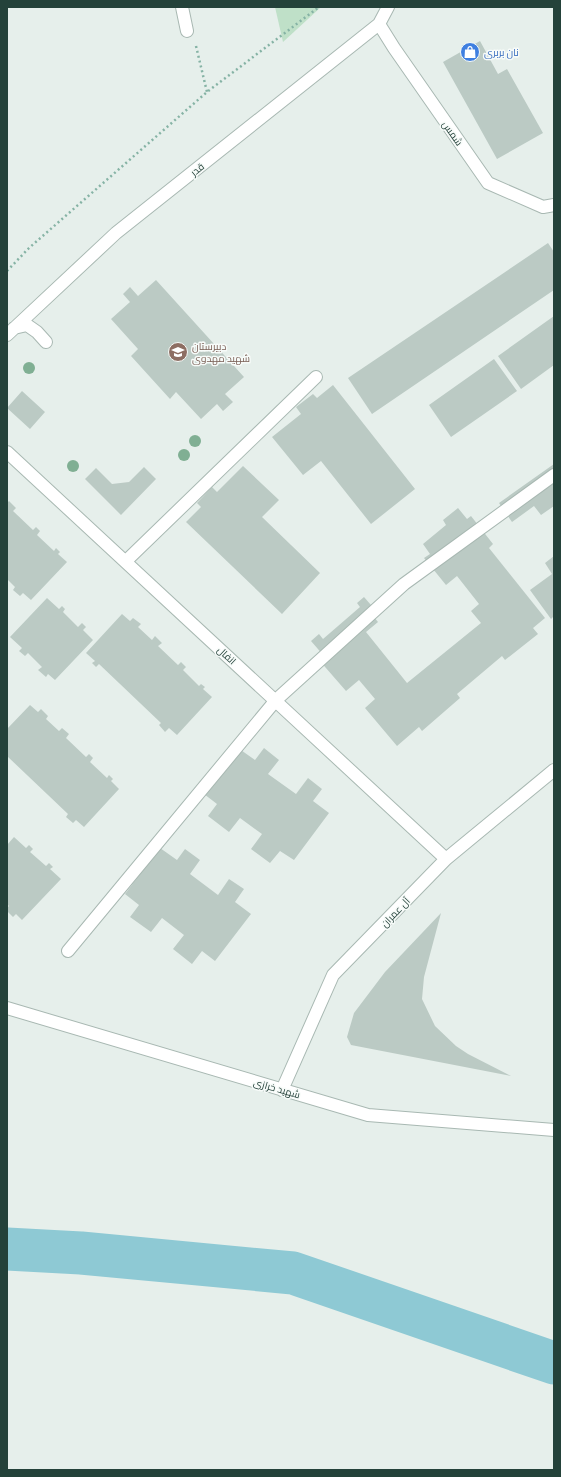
<svg xmlns="http://www.w3.org/2000/svg" width="561" height="1477" viewBox="0 0 561 1477" font-family="'Titillium Web',Cairo,sans-serif">
	<style>
		.green { fill: #bfe0c8 }
		.lines { fill: none; stroke-linecap: round; stroke-linejoin: round }
		.river { stroke: #8ec9d4; stroke-width: 43 }
		.building { fill: #bbcac4 }
		.minor-casing { stroke: #a8b8b2; stroke-width: 14 }
		.path { stroke: #86b3a5; stroke-width: 2.5; stroke-dasharray: 2 3; stroke-linecap: butt }
		.minor { stroke: #fff; stroke-width: 12 }
		.tree { fill: #80af93 }
		.labels { text-anchor: middle; stroke-width: 3; stroke-linejoin: round; paint-order: stroke }
		.shop-label { font-size: 10px; fill: #366cbe; stroke: #f7fbf9; text-anchor: start }
		.street-label { font-size: 10px; fill: #24423a; stroke: #f7fbf9 }
		.education-label { font-size: 10px; fill: #785e54; stroke: #f7fbf9; text-anchor: start }
	</style>
	<rect width="100%" height="100%" fill="#e6efeb"/>
	<path class="green" d="M275 7H321L283 42Z"/>
	<g class="lines">
		<path class="river" d="M7 1249 81 1253 293 1273 554 1363"/>
	</g>
	<path class="building" d="M480 41 498 74 507 69 543 133 497 159 443 62Z
		M548 243 554 252V290L372 414 348 378Z
		M156 280 244 377 225 394 233 402 223 411 217 404 201 419 176 392 170 399 131 356 138 349 111 319 130 302 123 294 130 287 138 296Z
		M554 316V365L521 389 498 356Z
		M494 359 517 391 451 437 429 405Z
		M333 385 415 489 371 524 321 461 303 475 272 437 301 414 296 407 313 394 317 398Z
		M22 391 45 412 30 429 7 408Z
		M554 464V506L541 515 534 506 512 522 499 503Z
		M243 466 279 500 262 517 320 573 282 614 186 522 201 507 197 503 212 487 217 492Z
		M144 467 156 479 121 515 85 479 96 468 112 484 129 482Z
		M9 501 16 508 13 511 33 530 36 527 40 531 37 535 54 551 56 548 60 552 58 554 67 562 31 600 23 593 20 596 13 590 15 587 7 579V503Z
		M458 508 467 519 471 516 493 544 489 548 545 618 533 628 538 634 505 660 502 656 457 694 460 698 422 731 419 727 397 746 365 708 375 699 359 680 346 691 319 660 324 656 311 641 319 634 323 639 360 607 357 603 364 597 378 613 374 617 378 622 366 632 407 683 481 623 471 611 479 604 457 576 446 585 424 558 430 554 423 544 446 525 443 520Z
		M554 556V616L551 619 530 590 552 574 545 563Z
		M47 598 59 609 62 606 65 609 63 612 78 627 82 623 86 627 83 630 93 640 55 680 48 674 46 677 38 670 42 667 28 653 25 656 19 651 22 648 10 637Z
		M122 614 130 621 133 618 141 624 138 627 152 640 155 636 162 643 158 646 178 665 181 662 186 667 183 670 199 686 201 684 205 687 203 689 212 697 177 735 169 728 165 732 159 725 161 723 99 664 96 667 92 663 95 661 86 653Z
		M30 705 38 712 41 709 48 716 46 719 59 731 62 728 69 734 66 738 86 757 89 754 93 758 90 762 107 778 109 775 113 779 111 781 119 789 84 827 76 820 73 823 66 817 68 814 7 756V729Z
		M238 748 255 760 264 748 279 760 268 774 296 794 308 778 322 789 313 801 329 813 294 860 280 851 270 863 251 849 262 834 240 818 229 832 208 816 217 804 204 794Z
		M14 837 26 848 29 845 33 849 30 852 46 866 49 863 53 867 50 869 61 879 22 920 16 914 13 917 7 911V908L9 906 7 904V845Z
		M160 848 177 860 185 849 200 860 190 874 218 895 229 879 244 889 235 902 251 914 215 961 202 951 192 964 173 949 184 935 162 918 151 932 130 917 139 905 125 894Z
		M441 913 424 977 422 999 435 1026 456 1046 468 1054 511 1076 351 1045 347 1037 354 1013 385 972Z"/>
	<g class="lines">
		<g class="minor-casing">
			<path id="minor" d="M182 7 187 31
				M379 24 394 48 488 183 543 207 554 205
				M14 328 27 325 37 332 46 342
				M7 335 116 233 379 24 388 7
				M7 452 446 859
				M126 561 316 377
				M68 951 276 700 404 584 554 475
				M7 1008 368 1115 554 1130
				M282 1090 333 975 446 859 554 770"/>
		</g>
		<path class="path" d="M196 46 207 92
			M7 271 29 248 207 92 319 7"/>
		<use href="#minor" class="minor"/>
	</g>
	<g class="tree">
		<circle cx="29" cy="368" r="6"/>
		<circle cx="195" cy="441" r="6"/>
		<circle cx="184" cy="455" r="6"/>
		<circle cx="73" cy="466" r="6"/>
	</g>
	<defs>
		<g id="shop-disc" transform="scale(1)"><circle r="9.5" fill="#3f7fe0" stroke="#f7fbf9"/><path d="M-5-2.5h2.3a2.7 3.5 0 0 1 5.4 0H5L5.5 6h-11ZM-1.5-2.5h3a1.5 2.3 0 0 0-3 0Z" fill="#fff"/></g>
		<g id="school-disc" transform="scale(1)"><circle r="9.5" fill="#8d6e63" stroke="#f7fbf9"/><path d="M0-5L7-2L0 1L-7-2ZM-4 1L0 2.5L4 1V4Q0 6-4 4Z" fill="#fff"/></g>
	</defs>
	<g fill-rule="evenodd">
		<use href="#shop-disc" x="470" y="52"/>
		<use href="#school-disc" x="178" y="352"/>
	</g>
	<g class="labels">
		<g class="shop-label">
			<text x="484" y="56">نان بربری</text>
		</g>
		<g class="street-label">
			<text transform="translate(453 133) rotate(55)" y="4">شمس</text>
			<text transform="translate(197 169) rotate(-39)" y="4">قدر</text>
			<text transform="translate(227 655) rotate(43)" y="4">انفال</text>
			<text transform="translate(395 912) rotate(-46)" y="4">آل عمران</text>
			<text transform="translate(277 1088) rotate(16)" y="4">شهید خرازی</text>
		</g>
		<g class="education-label">
			<text x="192" y="350">دبیرستان<tspan x="192" dy="12">شهید مهدوی</tspan></text>
		</g>
	</g>
	<rect width="561" height="1477" fill="none" stroke="#24423a" stroke-width="16"/>
</svg>
